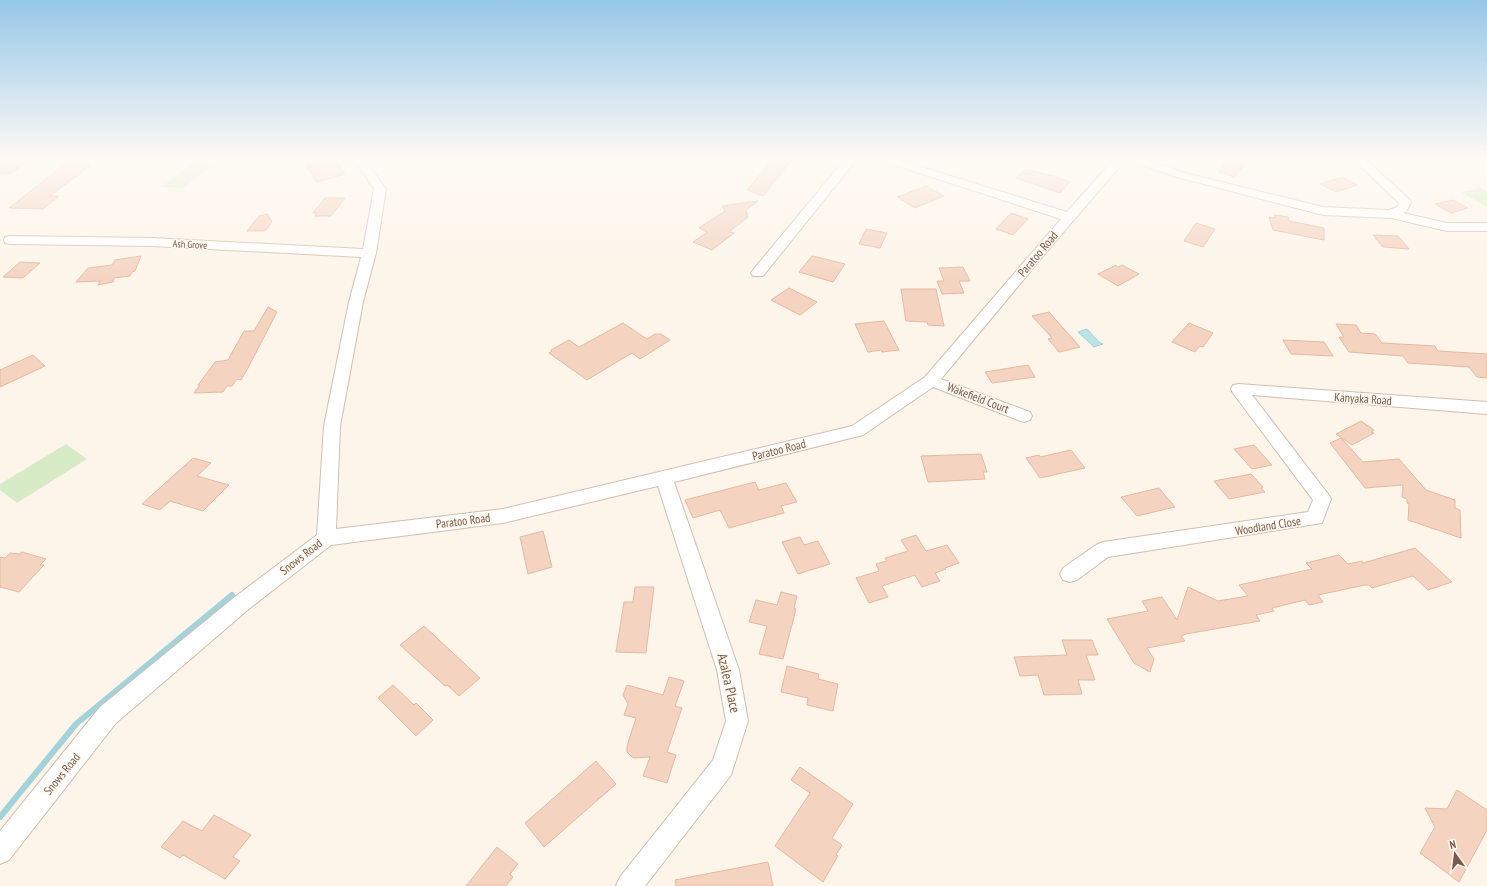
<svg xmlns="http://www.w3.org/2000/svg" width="1487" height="886" viewBox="0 0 1487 886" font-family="'PT Sans Narrow',sans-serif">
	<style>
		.green { fill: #d7ecc6 }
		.water { fill: #bce3e8; stroke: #a2d3db }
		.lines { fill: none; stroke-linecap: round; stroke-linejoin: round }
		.stream { stroke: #a2d3db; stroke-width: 6 }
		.building { fill: #f4d3c0; stroke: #e7b99f }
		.minor-casing { stroke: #d3beb0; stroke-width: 2 }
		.minor { fill: #fff; fill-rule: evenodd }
		.labels { text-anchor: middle; stroke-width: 3; stroke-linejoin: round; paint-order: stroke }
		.far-street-label { font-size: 10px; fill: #7a5a4b; stroke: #fff9f0 }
		.street-label { font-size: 12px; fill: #7a5a4b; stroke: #fff9f0 }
		.near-street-label { font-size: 14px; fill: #7a5a4b; stroke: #fff9f0 }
	</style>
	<rect width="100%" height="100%" fill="#fdf5e9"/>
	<path class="green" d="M920 159H975C956 164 938 164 920 159Z
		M191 164 212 165 183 188 162 187Z
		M1481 188 1487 192V207L1461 192Z
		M66 444 87 459 17 503 0 490V484Z"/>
	<path class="water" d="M1087 329 1099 342 1103 344 1094 347 1078 332Z"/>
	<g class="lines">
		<path class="stream" d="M0 817 76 724 232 595"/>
	</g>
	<path class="building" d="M335 159 345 174 317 182 306 166Z
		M773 159H793L763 196 747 190Z
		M1230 159H1250L1234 177 1218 172Z
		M8 160 29 161 10 174 0 173V166Z
		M65 164 91 165 50 196H59L43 209 9 208Z
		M1026 169 1056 177 1070 182 1060 193 1016 178Z
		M1342 177 1357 185 1336 192 1320 184Z
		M926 186 944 196 915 208 897 197Z
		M325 198H345L331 216H315L317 213H313Z
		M1453 200 1468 208 1451 213 1435 204Z
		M758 201 746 210 748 217 729 232 734 233 712 250 693 242 707 232 699 228 725 211 722 206Z
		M1011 213 1028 219 1013 235 996 229Z
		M267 214 272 222 265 231H247L259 216Z
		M1274 215 1288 217 1289 221 1324 228V240L1273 230 1269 217 1275 218Z
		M1196 223 1215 229 1203 247 1184 241Z
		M866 229 887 233 880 248 859 244Z
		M1373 235 1398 236 1409 249 1383 247Z
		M141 256 135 271 132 272 130 276 114 278 113 282 98 285 100 281 76 282 88 268 112 265 115 260Z
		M812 256 817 257 845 264 833 282 799 272Z
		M20 262 40 263 23 278 3 277Z
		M1116 265 1118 267 1122 265 1139 274 1118 286 1098 274Z
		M963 267 970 281H959L964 293 942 294 937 281H944L939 268Z
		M789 288 817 302 800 315 771 300Z
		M901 289H936L944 326 928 325 927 322 906 321Z
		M268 307 277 312 248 368 241 380 237 379 232 386H227L223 392 194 393 200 385H198L215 362 228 360 244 331H254Z
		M1049 312 1080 347 1059 352 1048 339 1052 338 1032 316Z
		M884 321 899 350 882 352 881 350 868 352 855 324Z
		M623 323 647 339 655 334H661L670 340 640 359 632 353 587 380 549 353 552 351 551 350 569 340 579 347Z
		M1189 323 1213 333 1203 347 1200 346 1195 352 1172 342Z
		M1336 324 1356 325 1361 333 1375 334 1382 343 1435 346 1438 351 1487 354V378L1477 377 1469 367 1408 363 1403 356 1349 352 1339 337H1344Z
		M1283 340 1324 342 1333 356 1291 354Z
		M33 355 45 366 0 387V370Z
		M1028 365 1035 377 992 383 985 372Z
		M1361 421 1374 430 1371 432 1374 433 1352 445 1336 434Z
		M1341 438 1363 462 1399 459 1426 490 1455 500V508L1460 510 1461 538 1408 520 1409 504 1407 503V499L1402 497 1403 485 1365 488 1330 443Z
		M1254 445 1272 465 1252 469 1234 449Z
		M1071 450 1085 468 1040 478 1026 458 1039 455 1040 457Z
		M981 454 987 472H983L985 479 928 482 921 456Z
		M193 458 211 463 197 476 229 485 203 511 170 501 160 510 142 504Z
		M1251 474 1263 487 1261 488 1265 492 1229 499 1214 481Z
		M755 482 759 490 786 483 797 502 781 506 784 513 729 528 720 510 693 518 685 500Z
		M1159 488 1175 507 1137 516 1121 497Z
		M543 531 552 567 528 574 520 537Z
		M916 535 926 551 947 545 959 563 945 568 946 569 935 573 940 581 922 587 915 575 882 586 888 597 869 603 856 578 879 571 876 564 887 561 885 558 908 551 901 540Z
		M800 537 804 545 818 541 830 564 798 574 782 542Z
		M1415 548 1452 582 1428 590 1413 576 1372 588 1369 585H1365L1318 595 1323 602 1309 605 1305 600 1272 608 1274 611 1256 615 1260 621 1186 634 1181 636 1185 641 1147 648 1154 659 1150 672 1134 663 1107 619 1148 611 1142 601 1162 597 1177 620 1188 587 1218 601 1248 596 1239 585 1312 569 1306 563 1339 555 1348 564 1362 561 1363 563Z
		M22 552 46 559 40 565H44L19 592 0 587V557L5 558 10 553 19 554Z
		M635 587H654L646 653 616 652 624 602H633Z
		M781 592 797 596 794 608 796 609 783 659 759 654 767 626 749 622 756 600 777 605Z
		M424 626 480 678 459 696 447 685 445 686 400 645Z
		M1062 640H1092L1098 655H1086L1095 680H1078L1082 694 1044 695 1038 675 1020 676 1014 657 1067 655Z
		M787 666 819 674 818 679 838 684 833 711 807 705 808 698 781 692Z
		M669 677 684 681 675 706 682 708 667 752 676 755 667 783 643 776 650 757 633 758 627 752V746L636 718 624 715 628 704 623 695 627 685 663 695Z
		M393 685 414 705 416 703 433 720 416 736 378 698Z
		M596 761 616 784 544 847 525 823Z
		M800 767 853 804 832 838 842 845 836 855 838 856 823 882 775 846 810 793 791 780Z
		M1457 790 1487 810V830L1459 882 1420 853 1435 827 1425 808 1447 809Z
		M214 815 251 835 233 857 240 861 225 879 183 855 180 858 161 847 183 821 202 831Z
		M497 847 518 864 510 874 513 877 506 886H466Z
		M768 862 773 886H676L675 880Z"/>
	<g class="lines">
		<g class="minor-casing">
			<path id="minor" d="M354 159H364L386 189 376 253 363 302 340 426 336 529 503 509 852 426 925 377 1061 219 882 161 881 159H896L1067 212 1114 159H1126L1049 249 941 379 1030 412 1032 416 1030 420 1024 422 1018 420 933 387 863 435 674 482 739 670 748 721 731 775 645 886H616L620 877 713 760 726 721 717 670 658 486 503 523 331 545 250 608 116 723 9 860 0 864V831L100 707 236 596 317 535 324 426 349 302 361 257 152 246 10 244 5 243 4 240 5 237 10 236 152 238 363 249 374 189Z
				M845 159H857L763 276H753L751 273 753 270Z
				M1128 159H1144L1185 173 1323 207 1389 210 1397 207 1399 203 1354 160 1355 159H1365L1409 199 1411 202 1406 212 1403 213 1447 223H1487V231H1447L1391 218 1323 215 1177 177 1130 161Z
				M1239 384 1487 402V414L1252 395 1328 494 1331 499 1322 523 1108 557 1077 580 1070 582 1063 580 1060 574 1063 568 1096 545 1103 542 1308 512 1313 500 1233 393 1231 389 1233 385Z"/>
		</g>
		<use href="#minor" class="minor"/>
	</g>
	<linearGradient id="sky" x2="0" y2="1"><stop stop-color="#96c7e8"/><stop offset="0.56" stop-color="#fefaf5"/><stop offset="1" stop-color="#fefaf5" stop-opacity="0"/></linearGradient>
	<rect width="1487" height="283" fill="url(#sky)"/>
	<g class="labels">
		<g class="far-street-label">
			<text transform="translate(190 244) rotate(3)" y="4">Ash Grove</text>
		</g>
		<g class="street-label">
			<text transform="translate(1038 254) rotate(-50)" y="4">Paratoo Road</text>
			<text transform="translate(978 398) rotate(21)" y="4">Wakefield Court</text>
			<text transform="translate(1363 399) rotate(4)" y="4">Kanyaka Road</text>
			<text transform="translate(779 450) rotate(-14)" y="4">Paratoo Road</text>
			<text transform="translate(463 521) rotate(-7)" y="4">Paratoo Road</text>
			<text transform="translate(1268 526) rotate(-9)" y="4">Woodland Close</text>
			<text transform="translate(301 557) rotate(-38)" y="4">Snows Road</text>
			<text transform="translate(62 774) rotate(-51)" y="4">Snows Road</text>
		</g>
		<g class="near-street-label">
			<text transform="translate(729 683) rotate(77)" y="5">Azalea Place</text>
		</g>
	</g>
	<g transform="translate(1455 854) rotate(346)" stroke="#fff9f0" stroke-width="3" paint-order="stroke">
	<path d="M0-3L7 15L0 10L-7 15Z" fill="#7a5a4b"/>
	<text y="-6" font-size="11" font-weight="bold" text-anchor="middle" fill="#7a5a4b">N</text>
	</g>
</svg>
